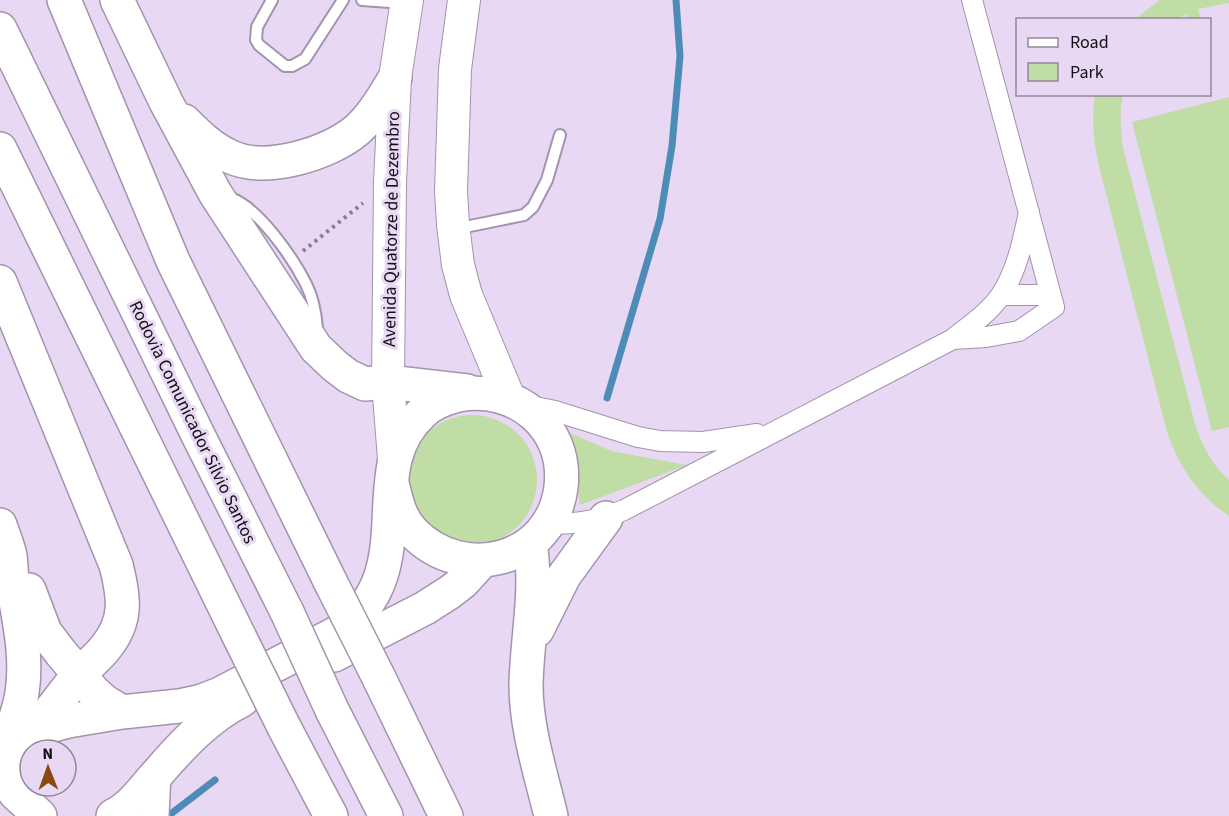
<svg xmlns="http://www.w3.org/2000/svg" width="1229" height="816" viewBox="0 0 1229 816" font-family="'Source Sans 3',sans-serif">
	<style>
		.green { fill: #bfdda4 }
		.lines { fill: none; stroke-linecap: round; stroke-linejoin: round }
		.stream { stroke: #4e8cb8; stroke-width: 7 }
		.service-casing { stroke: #a393ac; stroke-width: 14 }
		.minor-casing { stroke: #a393ac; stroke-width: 22 }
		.secondary-casing { stroke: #a393ac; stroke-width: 30 }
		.primary-casing { stroke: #a393ac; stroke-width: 34 }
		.trunk-casing { stroke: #a393ac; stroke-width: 36 }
		.motorway-casing { stroke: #a393ac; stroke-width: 36 }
		.path { stroke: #897d90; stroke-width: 4; stroke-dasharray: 3 4.5; stroke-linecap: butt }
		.service { stroke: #fff; stroke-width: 10 }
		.minor { stroke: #fff; stroke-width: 20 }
		.secondary { stroke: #fff; stroke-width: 27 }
		.primary { stroke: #fff; stroke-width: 32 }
		.trunk { stroke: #fff; stroke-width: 33 }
		.motorway { stroke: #fff; stroke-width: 33 }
		.trunk-bridge-casing { stroke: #a393ac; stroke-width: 36; stroke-linecap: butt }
		.motorway-bridge-casing { stroke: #a393ac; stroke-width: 36; stroke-linecap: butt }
		.trunk-bridge { stroke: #fff; stroke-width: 33 }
		.motorway-bridge { stroke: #fff; stroke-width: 33 }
		.labels { text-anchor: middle; stroke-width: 6; stroke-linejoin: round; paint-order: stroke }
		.street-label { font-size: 18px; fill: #150f18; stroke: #e9d8f3 }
	</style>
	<rect width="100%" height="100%" fill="#e9d8f3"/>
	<path class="green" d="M1160 0H1229V3L1198 9 1201 19H1188L1186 14 1177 19H1135Z
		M1095 95H1123C1119 113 1121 129 1123 148L1195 424C1202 445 1212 465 1229 480V516C1198 495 1179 467 1167 432L1097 158C1093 136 1092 116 1095 95Z
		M1229 97V427L1212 431 1132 122Z
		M407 480a65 65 0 1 1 130 0a65 65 0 1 1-130 0Z
		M568 432 611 451 687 465 580 505Z"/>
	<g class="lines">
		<path class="stream" d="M607 398 660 219 672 146 680 56 676 0
			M168 816 215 780"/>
		<g class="service-casing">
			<path id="service" d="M272 0 257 27 256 40 259 45 285 66H292L305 59 343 0
				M362 0 403 3
				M230 198C258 207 293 258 306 284 313 298 316 314 317 329
				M456 226H470L524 215 533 207 547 180 560 135"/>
		</g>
		<g class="minor-casing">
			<path id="minor" d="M1001 295H1050
				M953 339 986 337 1019 331 1054 307 972 0
				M526 405 555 411 638 437 660 441 703 442 757 434
				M548 524C576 524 599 521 624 510L953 339C969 326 989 313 1001 295 1017 271 1023 240 1029 212"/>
		</g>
		<g class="secondary-casing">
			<path id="secondary" d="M155 816 157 773"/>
		</g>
		<g class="primary-casing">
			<path id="primary" d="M464 0 455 69 451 191 453 225 458 265 466 295 509 398
				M394 459 388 382 390 182 395 78 407 0"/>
		</g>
		<g class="trunk-casing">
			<path id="trunk" d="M64 0 173 261 331 583
				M117 0 166 102 215 193 316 348 335 366 348 376 365 384 388 382 467 391
				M184 121C198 135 212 149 231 157 266 173 329 154 357 130 373 116 384 96 395 78
				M0 525C3 535 8 545 10 556 11 563 11 571 12 579 18 616 28 654 22 693 18 720 5 735 12 764
				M530 543C538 591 527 637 526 685 526 729 541 774 551 816
				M29 590 45 632 61 653 93 691 104 701 122 712
				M537 630 564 576 606 518
				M334 655 425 608 450 592 463 582 482 561
				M378 676 446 816
				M40 816 15 793 12 781V767L17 756 31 735 53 725 68 721 122 712 179 706 202 701 220 694 335 634C428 573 357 472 422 413 431 404 446 398 458 395 516 384 568 427 561 487 552 561 463 584 413 532 400 519 396 500 392 483
				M113 816C132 807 143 789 157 774 182 745 208 717 242 700"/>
		</g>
		<g class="motorway-casing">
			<path id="motorway" d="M0 29 199 437 287 612
				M0 149 240 638
				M0 282 116 565C124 596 128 620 106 647 98 658 86 666 77 677 61 696 47 716 31 735
				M332 710 386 816
				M284 727 331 816"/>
		</g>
		<path class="path" d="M303 251 363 203"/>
		<use href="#service" class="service"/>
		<use href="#minor" class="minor"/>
		<use href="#secondary" class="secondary"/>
		<use href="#primary" class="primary"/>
		<use href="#trunk" class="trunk"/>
		<use href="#motorway" class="motorway"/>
		<g class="trunk-bridge-casing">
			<path id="trunk-bridge" d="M331 583 378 676"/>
		</g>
		<g class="motorway-bridge-casing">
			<path id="motorway-bridge" d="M287 612 332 710
				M240 638 284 727"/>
		</g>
		<use href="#trunk-bridge" class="trunk-bridge"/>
		<use href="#motorway-bridge" class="motorway-bridge"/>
	</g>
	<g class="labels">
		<g class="street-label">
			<text transform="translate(391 229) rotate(-89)" y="6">Avenida Quatorze de Dezembro</text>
			<text transform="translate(193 422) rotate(64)" y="6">Rodovia Comunicador Silvio Santos</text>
		</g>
	</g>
	<rect x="1016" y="18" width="195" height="78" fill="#e9d8f3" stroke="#94889b" stroke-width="1.5"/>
	<rect x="1028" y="38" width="30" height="9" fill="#ffffff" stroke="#94889b" stroke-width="1.5"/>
	<text x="1070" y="48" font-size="18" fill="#150f18">Road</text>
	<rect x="1028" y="63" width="30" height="18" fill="#bfdda4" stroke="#94889b" stroke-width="1.5"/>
	<text x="1070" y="78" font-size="18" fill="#150f18">Park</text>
	<g transform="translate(48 768) rotate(359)"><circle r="28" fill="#e9d8f3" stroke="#94889b" stroke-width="1.5"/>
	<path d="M0-4.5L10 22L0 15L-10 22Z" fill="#88480f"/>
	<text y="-9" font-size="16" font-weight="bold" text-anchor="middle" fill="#150f18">N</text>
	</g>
</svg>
